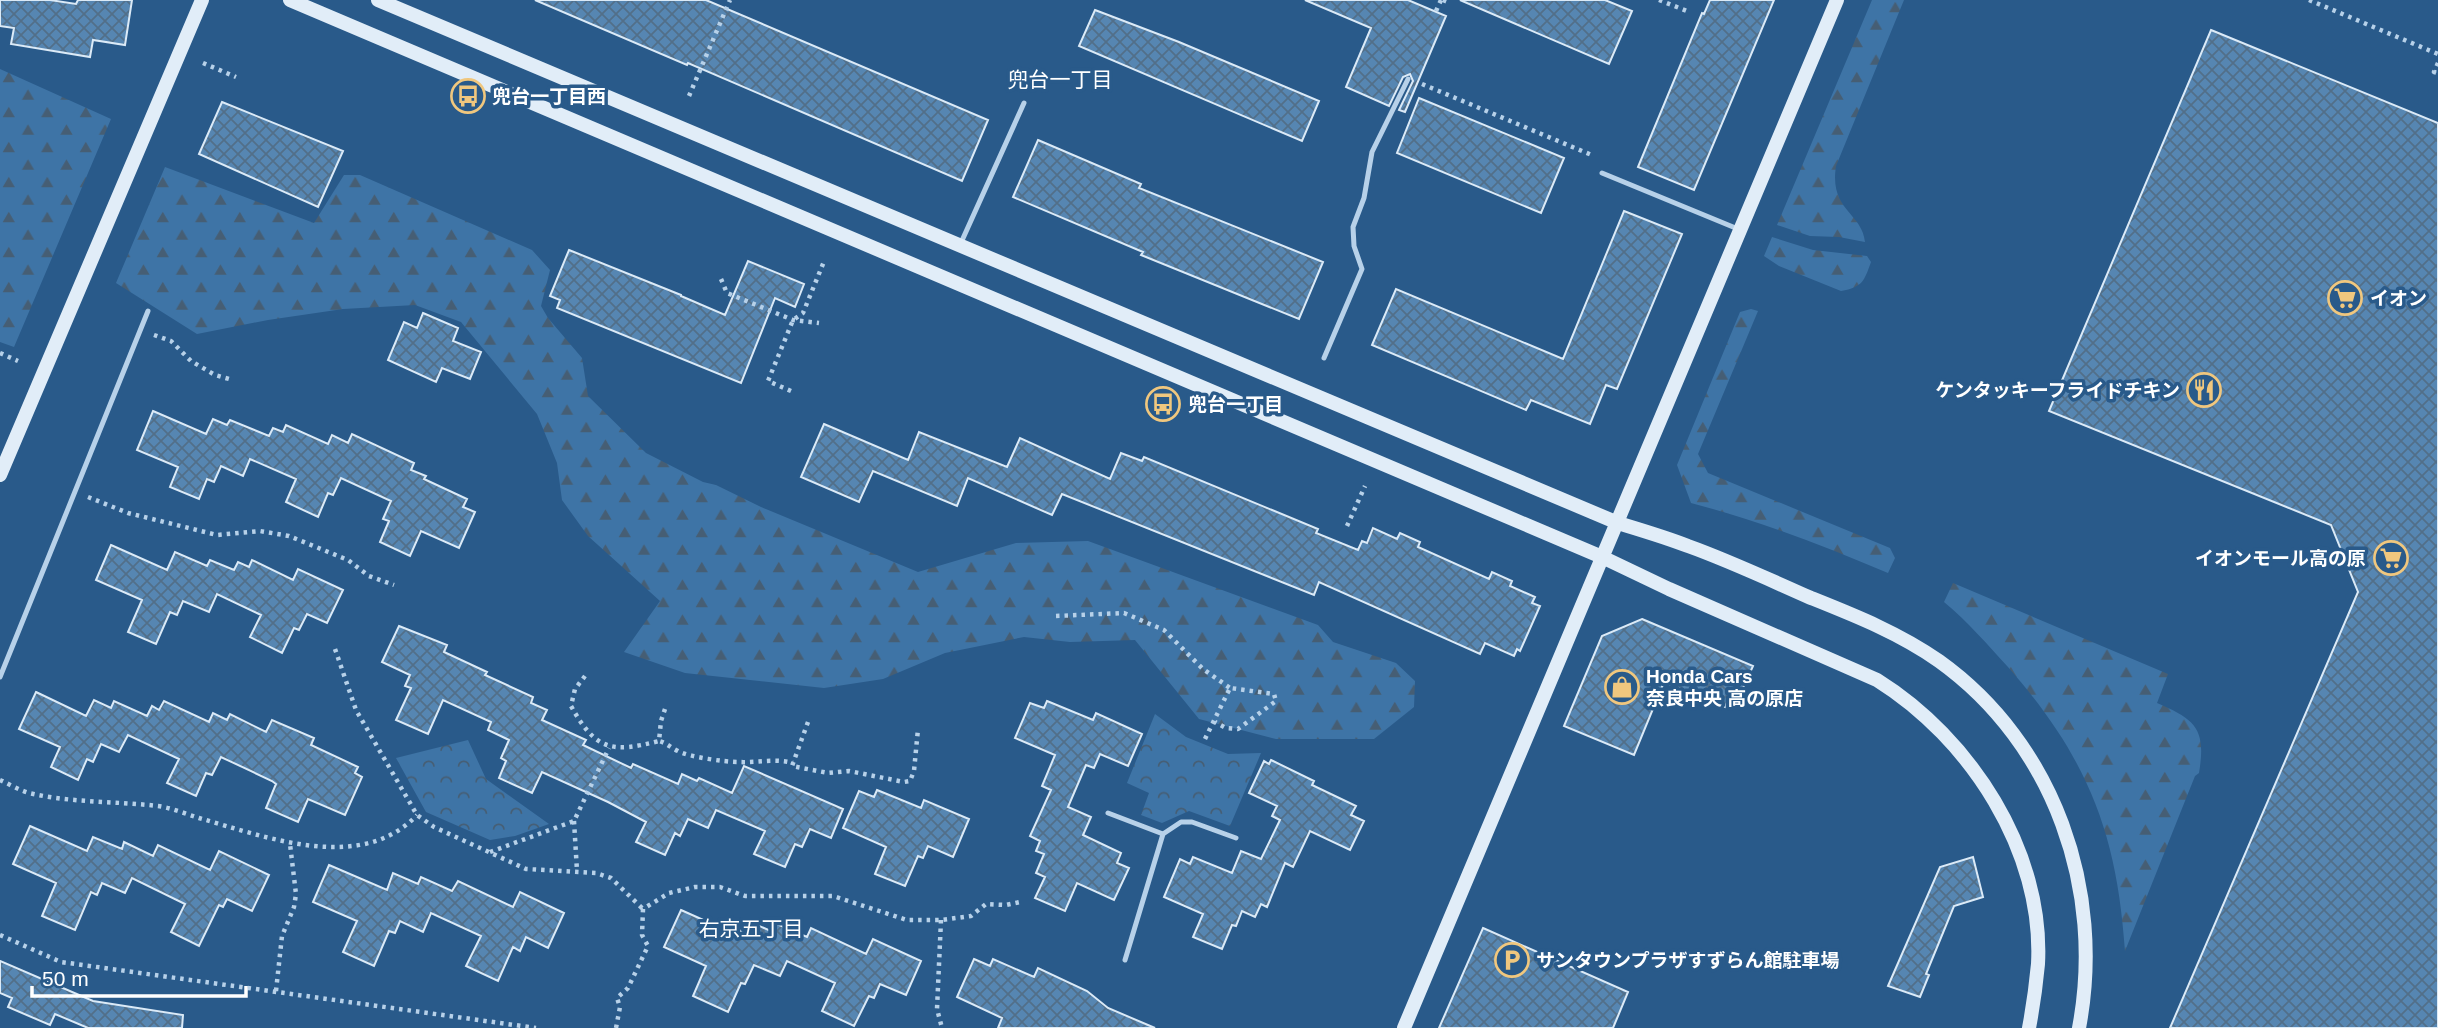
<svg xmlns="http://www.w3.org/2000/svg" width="2438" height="1028" viewBox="0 0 2438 1028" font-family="Helvetica,'Noto Sans JP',sans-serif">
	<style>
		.forest { fill: url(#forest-firs) }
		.park { fill: url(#park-crowns) }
		.building { fill: url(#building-cross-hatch); stroke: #dbeaf7; stroke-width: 2 }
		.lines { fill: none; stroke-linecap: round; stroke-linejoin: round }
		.path { stroke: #b7d1e9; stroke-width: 4.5; stroke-dasharray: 3.5 5; stroke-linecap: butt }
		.lane { stroke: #b7d1e9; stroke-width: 5 }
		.secondary { stroke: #e1edf8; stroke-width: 14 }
		.labels { text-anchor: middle; stroke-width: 7; stroke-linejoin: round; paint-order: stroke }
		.poi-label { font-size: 19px; font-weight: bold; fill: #fff; stroke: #295a8a; text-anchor: start }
		.neighbourhood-label { font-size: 21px; fill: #fff; stroke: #295a8a }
	</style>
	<defs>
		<pattern id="forest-firs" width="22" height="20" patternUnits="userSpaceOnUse" patternTransform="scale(1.75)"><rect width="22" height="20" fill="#3e74a6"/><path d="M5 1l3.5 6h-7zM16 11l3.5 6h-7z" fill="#465e74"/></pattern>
		<pattern id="park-crowns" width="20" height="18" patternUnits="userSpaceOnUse" patternTransform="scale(1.75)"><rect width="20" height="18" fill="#3e74a6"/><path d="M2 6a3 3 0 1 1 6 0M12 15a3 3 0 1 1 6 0" fill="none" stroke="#465e74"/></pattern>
		<pattern id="building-cross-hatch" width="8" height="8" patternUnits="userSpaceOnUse" patternTransform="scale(1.75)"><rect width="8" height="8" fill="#5686b2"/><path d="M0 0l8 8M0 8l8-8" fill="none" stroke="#526f89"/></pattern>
	</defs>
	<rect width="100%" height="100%" fill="#295a8a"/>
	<path class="forest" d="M1872 0H1904L1836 166C1829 211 1862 212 1865 242L1839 237 1810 236 1777 225Z
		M0 69 111 119 14 347 0 342Z
		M165 167 314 223 344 175H360L532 250 550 270 541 306 548 318 582 358 588 396 646 453 703 482 716 485 761 507 918 572 1016 543 1088 541 1318 625 1333 642 1396 663 1415 681 1414 707 1374 739H1276L1199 719 1135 640 1070 642 1024 637 945 653 883 679 824 688 685 673 624 652 660 601 588 536 562 500 557 463 537 414 461 322 415 305 343 309 268 320 197 334 116 283Z
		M1772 237 1813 250 1867 256 1871 262C1864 281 1863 287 1841 291L1779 266 1764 256Z
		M1751 309 1758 311 1698 454 1708 473 1890 548 1895 558 1888 573C1822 545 1760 521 1691 503L1677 465 1740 312Z
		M1953 583 2168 674 2157 703C2197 720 2206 730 2199 773L2195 776 2125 951C2117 832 2087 757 2008 667 1987 644 1968 622 1944 602Z"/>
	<path class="park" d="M1155 714 1186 737 1228 754 1261 753 1230 826 1189 811 1162 823 1141 815 1149 793 1127 783Z
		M468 740 486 779 549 824 515 836 490 840 426 812 396 758Z"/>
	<path class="building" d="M0 0H50L76 4 78 0H132L125 45 93 40 90 57 11 44 14 28 0 26Z
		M535 0H706L988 120 962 181 688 63 687 65Z
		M1305 0H1408L1446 16 1405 112 1399 110 1413 81 1410 74 1403 77 1389 106 1346 87 1371 28Z
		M1460 0H1605L1632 11 1609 64Z
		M1710 0H1774L1694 190 1638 167 1702 13 1704 14Z
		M1095 10 1179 42 1319 101 1302 141 1079 46Z
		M2211 30 2438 123V1028H2170L2358 592 2331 525 2049 411Z
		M1419 98 1564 158 1541 213 1397 153Z
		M222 102 343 151 318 207 199 154Z
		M1038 140 1141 184 1139 188 1323 262 1299 319 1141 255 1143 252 1013 197Z
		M1624 211 1682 234 1617 389 1606 385 1590 424 1531 400 1526 410 1372 345 1396 289 1563 359Z
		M569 250 681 295V296L725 315 748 261 804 284 795 307 775 298 741 383 557 308 560 300 550 296Z
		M423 313 458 328 453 341 481 352 470 379 442 368 436 382 388 360 404 322 417 328Z
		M153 411 206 434 213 419 227 425 230 420 269 436 273 428 283 432 286 425 328 444 332 435 348 443 352 434 414 463 411 470 426 476 424 479 467 499 463 507 475 512 459 548 421 531 410 556 380 542 389 521 383 519 391 501 341 478 333 495 328 493 318 517 286 502 296 479 250 459 243 476 221 466 214 482 207 479 199 499 170 487 178 467 137 450Z
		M824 424 908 460 919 432 1007 467 1020 438 1110 479 1121 453 1142 461 1144 457 1318 529 1316 533 1358 550 1362 541 1367 543 1373 528 1397 539 1400 533 1420 542 1418 547 1489 579 1492 572 1512 581 1510 586 1535 597 1532 603 1540 606 1520 651 1517 649 1514 656 1485 643 1480 654 1319 582 1314 595 1062 494 1052 515 968 478 957 506 873 471 859 502 801 477Z
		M111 545 167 570 175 552 207 566 210 560 234 570 238 562 249 567 252 560 293 580 298 569 343 590 327 623 307 614 299 630 294 628 282 653 250 637 261 615 217 594 209 612 183 601 177 615 170 612 156 644 128 632 142 600 96 580Z
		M1642 619 1753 666 1740 695 1732 691 1725 707 1664 682 1634 755 1564 726 1602 636Z
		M399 626 447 645 444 652 487 672 485 675 533 697 531 703 547 710 542 720 586 740 583 745 631 768 633 764 678 784 682 774 697 781 699 778 732 793 744 766 843 809 831 838 810 829 802 847 795 844 785 867 754 854 765 831 716 810 708 828 688 819 680 836 675 833 665 855 636 842 646 822 608 802 542 772 532 793 499 778 506 761 501 758 509 740 488 730 491 722 443 700 428 734 396 720 411 688 405 686 410 675 382 662Z
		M36 692 86 716 94 700 111 708 114 701 147 716 152 706 159 710 164 701 209 722 213 713 227 720 230 714 266 732 272 720 314 738 311 745 358 767 355 773 362 777 345 815 308 799 298 822 266 808 276 784 272 781 221 757 212 775 206 773 196 796 167 783 179 759 128 735 119 752 101 744 93 762 87 759 78 780 51 767 60 747 19 729Z
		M1047 701 1093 720 1096 713 1142 734 1128 766 1100 754 1094 768 1086 765 1068 807 1091 817 1083 835 1121 853 1117 863 1129 868 1114 900 1077 883 1065 911 1035 898 1045 877 1036 873 1044 854 1036 851 1040 841 1030 836 1051 790 1042 786 1055 755 1015 738 1030 703 1044 708Z
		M1271 760 1314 781 1312 785 1356 806 1351 815 1364 821 1350 850 1310 831 1293 867 1285 863 1267 907 1261 904 1255 917 1242 911 1236 926 1232 925 1222 949 1193 937 1203 914 1164 897 1180 859 1190 864 1193 857 1232 873 1241 851 1261 859 1280 820 1272 816 1277 806 1249 793 1264 761 1269 764Z
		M877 790 921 808 924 800 969 819 953 857 928 846 923 858 918 856 905 886 875 874 886 847 843 828 859 791 874 797Z
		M30 826 87 851 93 837 122 849 124 842 153 856 158 845 210 870 219 851 269 875 252 911 227 899 223 907 219 905 199 946 171 932 185 904 132 878 125 893 102 883 97 895 91 892 75 930 42 916 56 883 13 864Z
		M1973 857 1983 897 1954 906 1926 974 1929 975 1920 997 1888 986 1940 867Z
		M329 865 387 890 393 873 418 884 421 877 452 891 458 881 513 907 520 892 564 913 548 948 526 937 520 951 513 947 498 981 466 966 481 936 431 913 423 932 400 921 395 933 389 931 374 966 343 952 357 921 313 902Z
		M681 910 739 936 746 920 773 932 777 924 807 937 811 928 866 954 873 939 921 961 906 995 880 984 874 998 869 996 854 1026 822 1011 835 983 787 961 780 976 754 965 745 984 741 983 728 1012 693 996 706 966 664 947Z
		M1483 928 1628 992 1613 1028H1439Z
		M974 959 990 966 993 959 1034 977 1038 968 1087 991 1108 1008 1155 1028H998L1002 1018 957 997Z
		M0 961 93 1001 183 1015 182 1028H88L55 1014 50 1025 8 1007 12 998 0 993Z"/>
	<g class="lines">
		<path class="path" d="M1443 0 1448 2V0
			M1659 0 1687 11
			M2309 0 2438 54
			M1436 11 1441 0
			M203 63 236 77
			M2438 63 2434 72 2438 73
			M1422 84 1594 156
			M689 96 730 0
			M721 279 727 293 793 320 819 323
			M154 335 171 341 191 361 215 375 229 379
			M0 353 18 361
			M791 391 768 381 793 320 803 313 825 259
			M88 497 128 513 217 535 260 531 289 536 348 560 369 576 394 585
			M1347 526 1365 486
			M1056 616 1124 613 1164 630 1203 669 1230 688
			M335 649 356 710 417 815 434 827 526 869 596 873 611 878 643 909
			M585 676 575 689 571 706C596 751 612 753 659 741
			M665 709 661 721 659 741C667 743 671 748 678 751 689 757 725 762 738 762 757 763 774 758 793 763
			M808 722 792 766 828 773 849 771 904 782 910 781 914 771 918 729
			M1205 739 1230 688 1274 694 1276 701 1238 729 1226 728 1215 722
			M0 780C9 784 19 790 29 793 71 803 115 801 158 806 172 808 186 814 199 818 266 837 361 874 417 815
			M574 821 577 871
			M490 852 574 821 609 748
			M941 920 937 1009 942 1028
			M0 935 61 962 536 1028
			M276 991 282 936 294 907 296 894 290 844
			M616 1028 620 1007 617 998 628 988 648 946 642 935 643 909 669 893 695 887H720L745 896H833L907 920H941L971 916 986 904 1006 905 1020 902"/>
		<path class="lane" d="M1602 173 1738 229
			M960 245 1024 103
			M1324 358 1362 269 1354 246 1353 227 1364 198 1372 152 1408 79
			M0 677 148 311
			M1108 813 1163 834
			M1125 960 1163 834 1181 822H1192L1236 838"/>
		<path class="secondary" d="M290 0 1602 557 1669 589 1877 680C1970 738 2044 851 2038 964 2036 985 2033 1007 2029 1028
			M378 0 1618 523C1641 530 1665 537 1688 546 1730 561 1770 580 1811 598 1856 616 1899 633 1939 661 2055 744 2105 891 2079 1028
			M0 475 202 0
			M1404 1028 1837 0"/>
	</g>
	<defs>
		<g id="bus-ring" transform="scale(1.75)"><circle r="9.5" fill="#295a8a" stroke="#f0c77e" stroke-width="1.5"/><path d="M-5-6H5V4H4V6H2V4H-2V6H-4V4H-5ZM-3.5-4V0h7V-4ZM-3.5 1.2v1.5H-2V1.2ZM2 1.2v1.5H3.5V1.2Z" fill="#f0c77e"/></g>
		<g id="supermarket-ring" transform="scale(1.75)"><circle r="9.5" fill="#295a8a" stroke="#f0c77e" stroke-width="1.5"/><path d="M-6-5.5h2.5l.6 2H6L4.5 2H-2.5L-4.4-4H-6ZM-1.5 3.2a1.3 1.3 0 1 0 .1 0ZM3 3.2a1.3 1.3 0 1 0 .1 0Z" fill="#f0c77e"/></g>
		<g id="restaurant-ring" transform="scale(1.75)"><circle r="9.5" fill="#295a8a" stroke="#f0c77e" stroke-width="1.5"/><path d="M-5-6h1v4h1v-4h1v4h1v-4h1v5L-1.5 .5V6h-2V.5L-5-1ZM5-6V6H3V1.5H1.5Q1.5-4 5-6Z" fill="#f0c77e"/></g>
		<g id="shop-ring" transform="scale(1.75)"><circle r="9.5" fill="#295a8a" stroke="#f0c77e" stroke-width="1.5"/><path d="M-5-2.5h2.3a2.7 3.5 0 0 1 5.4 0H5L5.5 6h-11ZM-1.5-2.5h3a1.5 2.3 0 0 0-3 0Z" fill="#f0c77e"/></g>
		<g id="parking-ring" transform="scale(1.75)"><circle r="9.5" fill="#295a8a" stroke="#f0c77e" stroke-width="1.5"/><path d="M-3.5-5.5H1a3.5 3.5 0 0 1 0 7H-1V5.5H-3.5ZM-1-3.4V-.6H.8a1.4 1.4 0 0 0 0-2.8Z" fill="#f0c77e"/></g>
	</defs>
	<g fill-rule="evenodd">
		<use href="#bus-ring" x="468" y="96"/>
		<use href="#supermarket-ring" x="2345" y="298"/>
		<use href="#restaurant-ring" x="2204" y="390"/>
		<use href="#bus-ring" x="1163" y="404"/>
		<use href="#supermarket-ring" x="2391" y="558"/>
		<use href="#shop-ring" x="1622" y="687"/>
		<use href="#parking-ring" x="1512" y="960"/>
	</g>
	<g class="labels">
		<g class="poi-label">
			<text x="492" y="103">兜台一丁目西</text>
			<text x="2370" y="305">イオン</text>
			<text x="2180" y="397" text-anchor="end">ケンタッキーフライドチキン</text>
			<text x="1188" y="411">兜台一丁目</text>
			<text x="2366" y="565" text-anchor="end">イオンモール高の原</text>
			<text x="1646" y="683">Honda Cars<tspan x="1646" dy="22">奈良中央 高の原店</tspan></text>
			<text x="1536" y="967">サンタウンプラザすずらん館駐車場</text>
		</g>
		<g class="neighbourhood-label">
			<text x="1060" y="87">兜台一丁目</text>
			<text x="751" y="936">右京五丁目</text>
		</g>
	</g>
	<path d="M32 986v10h214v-10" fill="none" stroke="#ffffff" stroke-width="3.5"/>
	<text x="42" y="986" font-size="21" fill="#ffffff" stroke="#295a8a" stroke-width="5" paint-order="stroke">50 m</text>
</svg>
